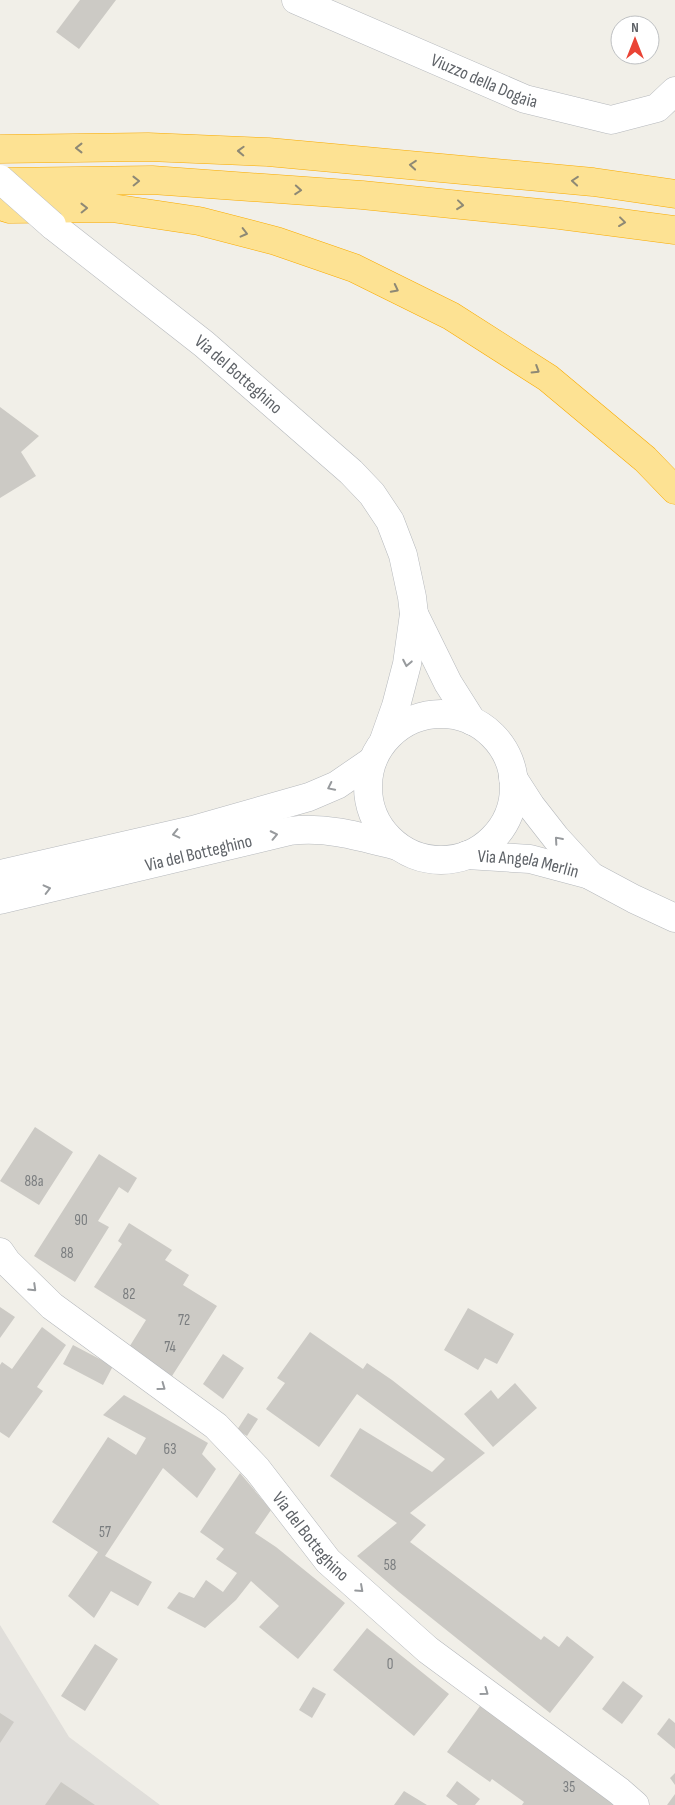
<svg xmlns="http://www.w3.org/2000/svg" width="675" height="1805" viewBox="0 0 675 1805" font-family="'Sofia Sans Condensed',sans-serif">
	<style>
		.industrial { fill: #e0deda }
		.building { fill: #cccac5 }
		.lines { fill: none; stroke-linecap: round; stroke-linejoin: round }
		.minor-casing { stroke: #b5b8bc; stroke-width: 29 }
		.highway-casing { stroke: #f9ab00; stroke-width: 29 }
		.minor { stroke: #fff; stroke-width: 28 }
		.highway { stroke: #fde293; stroke-width: 28 }
		.minor-bridge-casing { stroke: #b5b8bc; stroke-width: 29; stroke-linecap: butt }
		.minor-bridge { stroke: #fff; stroke-width: 28 }
		.oneway { stroke: #8e8975 }
		.oneway2 { stroke: #979a9d }
		.labels { text-anchor: middle; stroke-width: 5; stroke-linejoin: round; paint-order: stroke }
		.number-label { font-size: 15px; fill: #7a7d7f }
		.street-label { font-size: 18px; fill: #5f6368; stroke: #fff }
	</style>
	<rect width="100%" height="100%" fill="#f1efe8"/>
	<path class="industrial" d="M0 1625 69 1737 160 1805H0Z"/>
	<path class="building" d="M80 0H116L79 49 56 32Z
		M0 407 39 436 21 452 36 476 0 498Z
		M35 1127 73 1152 39 1205 0 1181Z
		M99 1154 137 1178 128 1193 119 1187 98 1221 109 1227 75 1282 34 1256Z
		M129 1223 172 1250 165 1260 189 1275 183 1285 217 1306 172 1376 128 1349 146 1320 94 1287 122 1244 118 1241Z
		M0 1307 15 1317 0 1338Z
		M468 1308 514 1334 497 1364 485 1358 478 1370 444 1350Z
		M42 1327 66 1345 37 1387 43 1391 9 1438 0 1432V1365L2 1362 12 1369Z
		M310 1332 363 1369 367 1363 392 1380 485 1453 410 1513 426 1525 410 1542 541 1640 544 1636 559 1647 567 1636 594 1657 550 1713 399 1592 357 1556 397 1523 330 1476 360 1428 432 1472 445 1459 357 1394 319 1447 266 1409 285 1383 277 1378Z
		M73 1345 113 1366 103 1385 63 1364Z
		M223 1354 244 1368 223 1399 203 1384Z
		M515 1383 537 1408 493 1447 464 1414 491 1390 498 1399Z
		M124 1395 208 1443 202 1454 216 1469 197 1498 163 1468 105 1556 152 1582 138 1606 111 1591 94 1618 68 1596 98 1552 52 1522 108 1437 136 1455 146 1438 103 1415Z
		M248 1413 258 1419 247 1436 237 1430Z
		M240 1473 271 1510 255 1533 276 1547 345 1603 298 1659 259 1627 279 1606 251 1581 236 1600 205 1628 167 1608 179 1592 194 1598 206 1580 223 1592 237 1573 216 1559 224 1549 200 1532Z
		M367 1628 449 1694 414 1736 333 1670Z
		M95 1644 118 1659 85 1711 61 1696Z
		M623 1681 643 1696 622 1724 602 1709Z
		M313 1687 326 1694 312 1718 299 1710Z
		M480 1706 523 1736 614 1805H522L524 1802 492 1779 490 1782 447 1752Z
		M0 1713 14 1722 0 1743Z
		M669 1718 675 1723V1749L657 1734Z
		M675 1773V1785L670 1778Z
		M457 1781 480 1799 475 1805H458L446 1796Z
		M61 1782 95 1805H45Z
		M404 1791 427 1805H394Z
		M675 1794V1805H667Z"/>
	<g class="lines">
		<g class="minor-casing">
			<g id="minor">
				<path id="s1" d="M296 0 525 99 611 120 657 108 675 91"/>
				<path id="s2" d="M52 225 204 344 351 472 372 494 390 521 403 555 412 597 414 614 407 664 396 706 384 740"/>
				<path d="M414 614 448 683 472 721"/>
				<circle cx="441" cy="787" r="73"/>
				<path d="M513 778 531 806 556 838 591 876 634 899 675 918"/>
				<path id="s3" d="M467 855 530 859 590 875"/>
				<path d="M0 874 193 830 309 797 337 785 372 761"/>
				<path id="s4" d="M0 900 290 831C326 826 362 837 397 846"/>
				<path id="s5" d="M0 1252 7 1262 52 1306 216 1426 257 1469 328 1561 428 1650 619 1791 635 1805"/>
			</g>
		</g>
		<g class="highway-casing">
			<path id="highway" d="M0 149 148 147 268 152 593 182 675 194
				M0 182 152 180 362 195 560 215 675 230
				M0 206 10 209 112 208 199 221 276 241 354 268 451 316 548 378 645 459 675 490"/>
		</g>
		<use href="#minor" class="minor"/>
		<use href="#highway" class="highway"/>
		<g class="minor-bridge-casing">
			<path id="minor-bridge" d="M0 179 52 225"/>
		</g>
		<use href="#minor-bridge" class="minor-bridge"/>
	</g>
	<defs><path id="oneway-chevron" d="M-2-3.5L2.5 0L-2 3.5" fill="none" stroke-width="1.6" stroke-linecap="round" stroke-linejoin="round" transform="scale(1.25)"/></defs>
	<g class="oneway">
		<use href="#oneway-chevron" transform="translate(79 148) rotate(180)"/>
		<use href="#oneway-chevron" transform="translate(241 151) rotate(-178)"/>
		<use href="#oneway-chevron" transform="translate(413 165) rotate(-175)"/>
		<use href="#oneway-chevron" transform="translate(136 181) rotate(-1)"/>
		<use href="#oneway-chevron" transform="translate(575 181) rotate(-175)"/>
		<use href="#oneway-chevron" transform="translate(298 190) rotate(4)"/>
		<use href="#oneway-chevron" transform="translate(460 205) rotate(6)"/>
		<use href="#oneway-chevron" transform="translate(84 208) rotate(-1)"/>
		<use href="#oneway-chevron" transform="translate(622 222) rotate(7)"/>
		<use href="#oneway-chevron" transform="translate(244 233) rotate(14)"/>
		<use href="#oneway-chevron" transform="translate(395 289) rotate(27)"/>
		<use href="#oneway-chevron" transform="translate(536 370) rotate(32)"/>
	</g>
	<g class="oneway2">
		<use href="#oneway-chevron" transform="translate(407 663) rotate(101)"/>
		<use href="#oneway-chevron" transform="translate(331 787) rotate(154)"/>
		<use href="#oneway-chevron" transform="translate(176 834) rotate(167)"/>
		<use href="#oneway-chevron" transform="translate(274 835) rotate(-12)"/>
		<use href="#oneway-chevron" transform="translate(558 840) rotate(-131)"/>
		<use href="#oneway-chevron" transform="translate(47 889) rotate(-14)"/>
		<use href="#oneway-chevron" transform="translate(33 1288) rotate(44)"/>
		<use href="#oneway-chevron" transform="translate(162 1387) rotate(36)"/>
		<use href="#oneway-chevron" transform="translate(360 1589) rotate(42)"/>
		<use href="#oneway-chevron" transform="translate(485 1692) rotate(36)"/>
	</g>
	<g class="labels">
		<g class="number-label">
			<text x="34" y="1186">88a</text>
			<text x="81" y="1225">90</text>
			<text x="67" y="1258">88</text>
			<text x="129" y="1299">82</text>
			<text x="184" y="1325">72</text>
			<text x="170" y="1352">74</text>
			<text x="170" y="1454">63</text>
			<text x="105" y="1537">57</text>
			<text x="390" y="1570">58</text>
			<text x="390" y="1669">0</text>
			<text x="569" y="1792">35</text>
		</g>
		<g class="street-label">
			<text dy="6" stroke="none"><textPath href="#s1" startOffset="205">Viuzzo della Dogaia</textPath></text>
			<text dy="6" stroke="none"><textPath href="#s2" startOffset="239">Via del Botteghino</textPath></text>
			<text dy="6" stroke="none"><textPath href="#s4" startOffset="204">Via del Botteghino</textPath></text>
			<text dy="6" stroke="none"><textPath href="#s3" startOffset="62">Via Angela Merlin</textPath></text>
			<text dy="6" stroke="none"><textPath href="#s5" startOffset="424">Via del Botteghino</textPath></text>
		</g>
	</g>
	<g transform="translate(635 40)"><circle r="24" fill="#ffffff" stroke="#bfc1c3"/>
	<path d="M0-4L9 19L0 12L-9 19Z" fill="#ea4335"/>
	<text y="-8" font-size="14" font-weight="bold" text-anchor="middle" fill="#5f6368">N</text>
	</g>
</svg>
